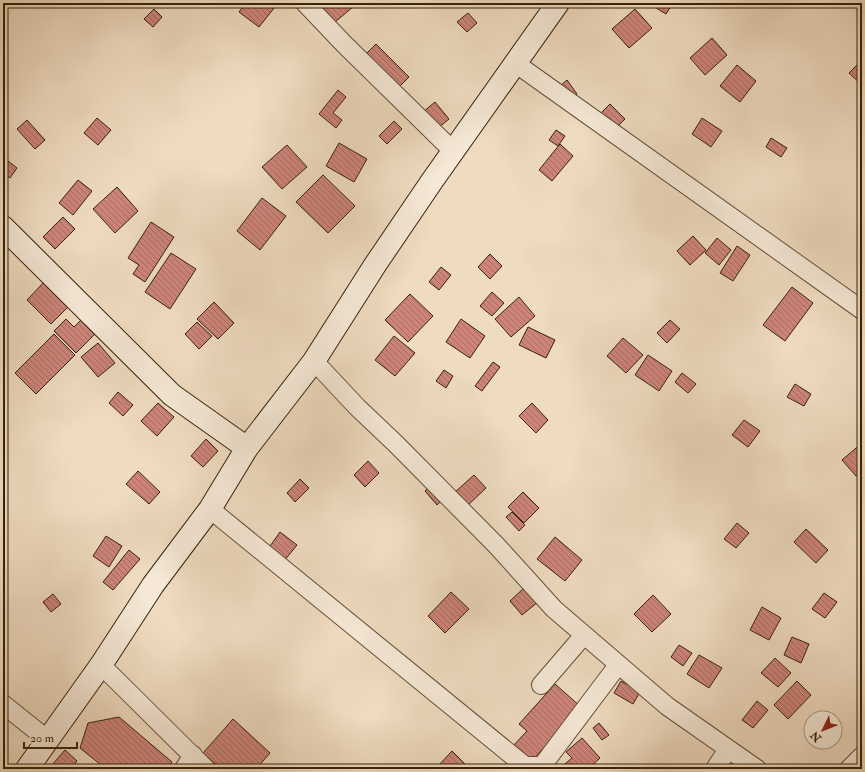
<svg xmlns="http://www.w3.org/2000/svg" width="865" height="772" viewBox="0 0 865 772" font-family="'IM FELL Double Pica',serif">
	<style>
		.building { fill: url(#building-back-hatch); stroke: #352209 }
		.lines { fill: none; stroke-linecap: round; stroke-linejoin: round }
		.street-casing { stroke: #645037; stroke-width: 20 }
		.secondary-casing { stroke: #352209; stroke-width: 24 }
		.street { stroke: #f5e8d6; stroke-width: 18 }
		.secondary { stroke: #f5e8d6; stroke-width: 22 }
	</style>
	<defs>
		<pattern id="building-back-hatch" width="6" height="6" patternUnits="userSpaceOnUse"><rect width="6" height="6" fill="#ce847b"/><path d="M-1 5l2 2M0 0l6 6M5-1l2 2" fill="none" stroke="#a86c63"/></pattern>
	</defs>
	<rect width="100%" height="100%" fill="#efdbc0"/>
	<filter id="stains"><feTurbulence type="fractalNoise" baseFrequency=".005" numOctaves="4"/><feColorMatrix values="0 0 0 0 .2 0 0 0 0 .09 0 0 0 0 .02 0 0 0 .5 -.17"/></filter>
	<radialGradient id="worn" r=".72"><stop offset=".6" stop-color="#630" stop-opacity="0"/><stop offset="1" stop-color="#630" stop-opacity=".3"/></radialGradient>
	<path class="building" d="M246 3H278L259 27 239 12Z
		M319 3H352L354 6 335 22Z
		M648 3H673L666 14Z
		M154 9 162 17 153 27 144 19Z
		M635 9 652 28 629 48 612 29Z
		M468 13 477 23 467 32 457 22Z
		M712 38 727 55 705 75 690 58Z
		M376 44 409 77 396 90 363 57Z
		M862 60V85L849 73Z
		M737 65 756 81 740 102 720 86Z
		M567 80 577 94 570 99 560 86Z
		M338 90 346 97 333 113 342 120 336 128 319 114Z
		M435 102 449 119 437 129 423 112Z
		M610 104 625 119 613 131 598 116Z
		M97 118 111 130 98 145 84 133Z
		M702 118 722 131 711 147 692 134Z
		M27 120 45 140 35 149 17 129Z
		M394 121 402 129 387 144 379 136Z
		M556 130 565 136 558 146 549 140Z
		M771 138 787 148 781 157 766 147Z
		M339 143 367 159 354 182 326 166Z
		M560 144 573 156 552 181 539 170Z
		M287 145 307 167 282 189 262 167Z
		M4 158 17 168 10 178 3 172V160Z
		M323 175 355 206 328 233 296 202Z
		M78 180 92 191 73 215 59 203Z
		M117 187 138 211 115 233 93 209Z
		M262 198 286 216 260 250 237 231Z
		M63 217 75 229 55 249 43 237Z
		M151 222 174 237 145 282 133 274 139 265 128 258Z
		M693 236 706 250 690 265 677 251Z
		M717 238 731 250 719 265 705 253Z
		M737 246 750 255 733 281 720 273Z
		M171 253 196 269 170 309 145 292Z
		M490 254 502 266 490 279 478 267Z
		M441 267 451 275 439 290 429 282Z
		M45 281 70 305 51 324 27 300Z
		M792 287 813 303 785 341 763 325Z
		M492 292 504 303 492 316 480 306Z
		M410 294 433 316 408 342 385 320Z
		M519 297 535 316 511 337 495 319Z
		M214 302 234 323 218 339 197 319Z
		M83 318 97 332 76 353 54 331 66 319 74 327Z
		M461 319 485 336 470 358 446 342Z
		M670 320 680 329 667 343 657 333Z
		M197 322 212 336 199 349 185 334Z
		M528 327 555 340 546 358 519 345Z
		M54 334 75 355 36 394 15 373Z
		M394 336 415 353 395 376 375 360Z
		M623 338 643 355 626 373 607 356Z
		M98 343 115 363 98 377 81 357Z
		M648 355 672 371 659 391 635 375Z
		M493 362 500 367 482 391 475 386Z
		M444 370 453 376 446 388 436 381Z
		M682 373 696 384 688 393 675 382Z
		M795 384 811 394 804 406 787 397Z
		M118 392 133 405 123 416 109 403Z
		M158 403 174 417 157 436 141 421Z
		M532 403 548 420 536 433 519 416Z
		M744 420 760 431 748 447 732 435Z
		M206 439 218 451 203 467 191 456Z
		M862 443V471L856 476 842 460Z
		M368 461 379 473 365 487 354 475Z
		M138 471 160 492 149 504 126 484Z
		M474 475 486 488 466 507 454 493Z
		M300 479 309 488 295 502 287 493Z
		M432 485 444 498 437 505 425 491Z
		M523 492 539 508 524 523 508 507Z
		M512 512 525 525 519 531 506 517Z
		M737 523 749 533 736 548 724 539Z
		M806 529 828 550 816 563 794 542Z
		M280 532 297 545 284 561 268 549Z
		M106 536 122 546 109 567 93 556Z
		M555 537 582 560 565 581 537 559Z
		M129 550 140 559 113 590 103 582Z
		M525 587 538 602 522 615 510 601Z
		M451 592 469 609 445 633 428 616Z
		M824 593 837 602 825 618 812 609Z
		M53 594 61 604 51 612 43 602Z
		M653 595 671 614 652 632 634 614Z
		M762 607 781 618 769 640 750 630Z
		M792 637 809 644 801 663 784 655Z
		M679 645 692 653 683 666 671 657Z
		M699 655 722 668 709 688 687 674Z
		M775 658 791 673 778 687 761 673Z
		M621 681 640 692 633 704 614 693Z
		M797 681 811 695 788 719 774 705Z
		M555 684 581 707 531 762 513 746 527 731 519 724Z
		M757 701 768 710 753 728 742 720Z
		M119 717 172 762 167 769H106L80 748 88 723Z
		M233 719 270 753 256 769H221L203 753Z
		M599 723 609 735 602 740 593 728Z
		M582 738 600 758 588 769H559L572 758 566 752Z
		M65 750 77 761 70 769H54L51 766Z
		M452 751 467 766 464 769H439L437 767Z
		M736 760 745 769H728Z"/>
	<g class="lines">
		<g class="street-casing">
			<path id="street" d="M305 3 344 44 453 151
				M515 63 862 310
				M314 361 357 407 396 444 496 545 554 609 667 706 757 769
				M210 509 525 766H542L618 665
				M101 665 206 769
				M541 685 584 635
				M3 704 48 740
				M184 769 193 755
				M715 769 728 749
				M849 769 862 756"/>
		</g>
		<g class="secondary-casing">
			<path id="secondary" d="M3 227 172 395 247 448
				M27 769 101 665 153 585 210 509 247 448 314 361 375 265 432 181 558 3"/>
		</g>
		<use href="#street" class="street"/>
		<use href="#secondary" class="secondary"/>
	</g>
	<rect width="865" height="772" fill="none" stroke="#efdbc0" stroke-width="16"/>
	<rect x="4" y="4" width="857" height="764" fill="none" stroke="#352209" stroke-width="2"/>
	<rect x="8" y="8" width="849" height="756" fill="none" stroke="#352209"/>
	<g transform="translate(823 730) rotate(227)"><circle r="19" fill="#f5e8d6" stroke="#a89984"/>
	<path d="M0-3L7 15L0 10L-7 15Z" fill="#8f2418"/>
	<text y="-6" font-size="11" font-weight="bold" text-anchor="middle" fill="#352209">N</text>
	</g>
	<path d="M24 742v6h53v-6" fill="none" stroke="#352209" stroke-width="2"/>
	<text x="30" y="742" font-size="12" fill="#352209" stroke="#f5e8d6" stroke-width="3" paint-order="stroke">20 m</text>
	<rect width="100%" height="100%" filter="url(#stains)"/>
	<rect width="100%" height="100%" fill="url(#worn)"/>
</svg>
